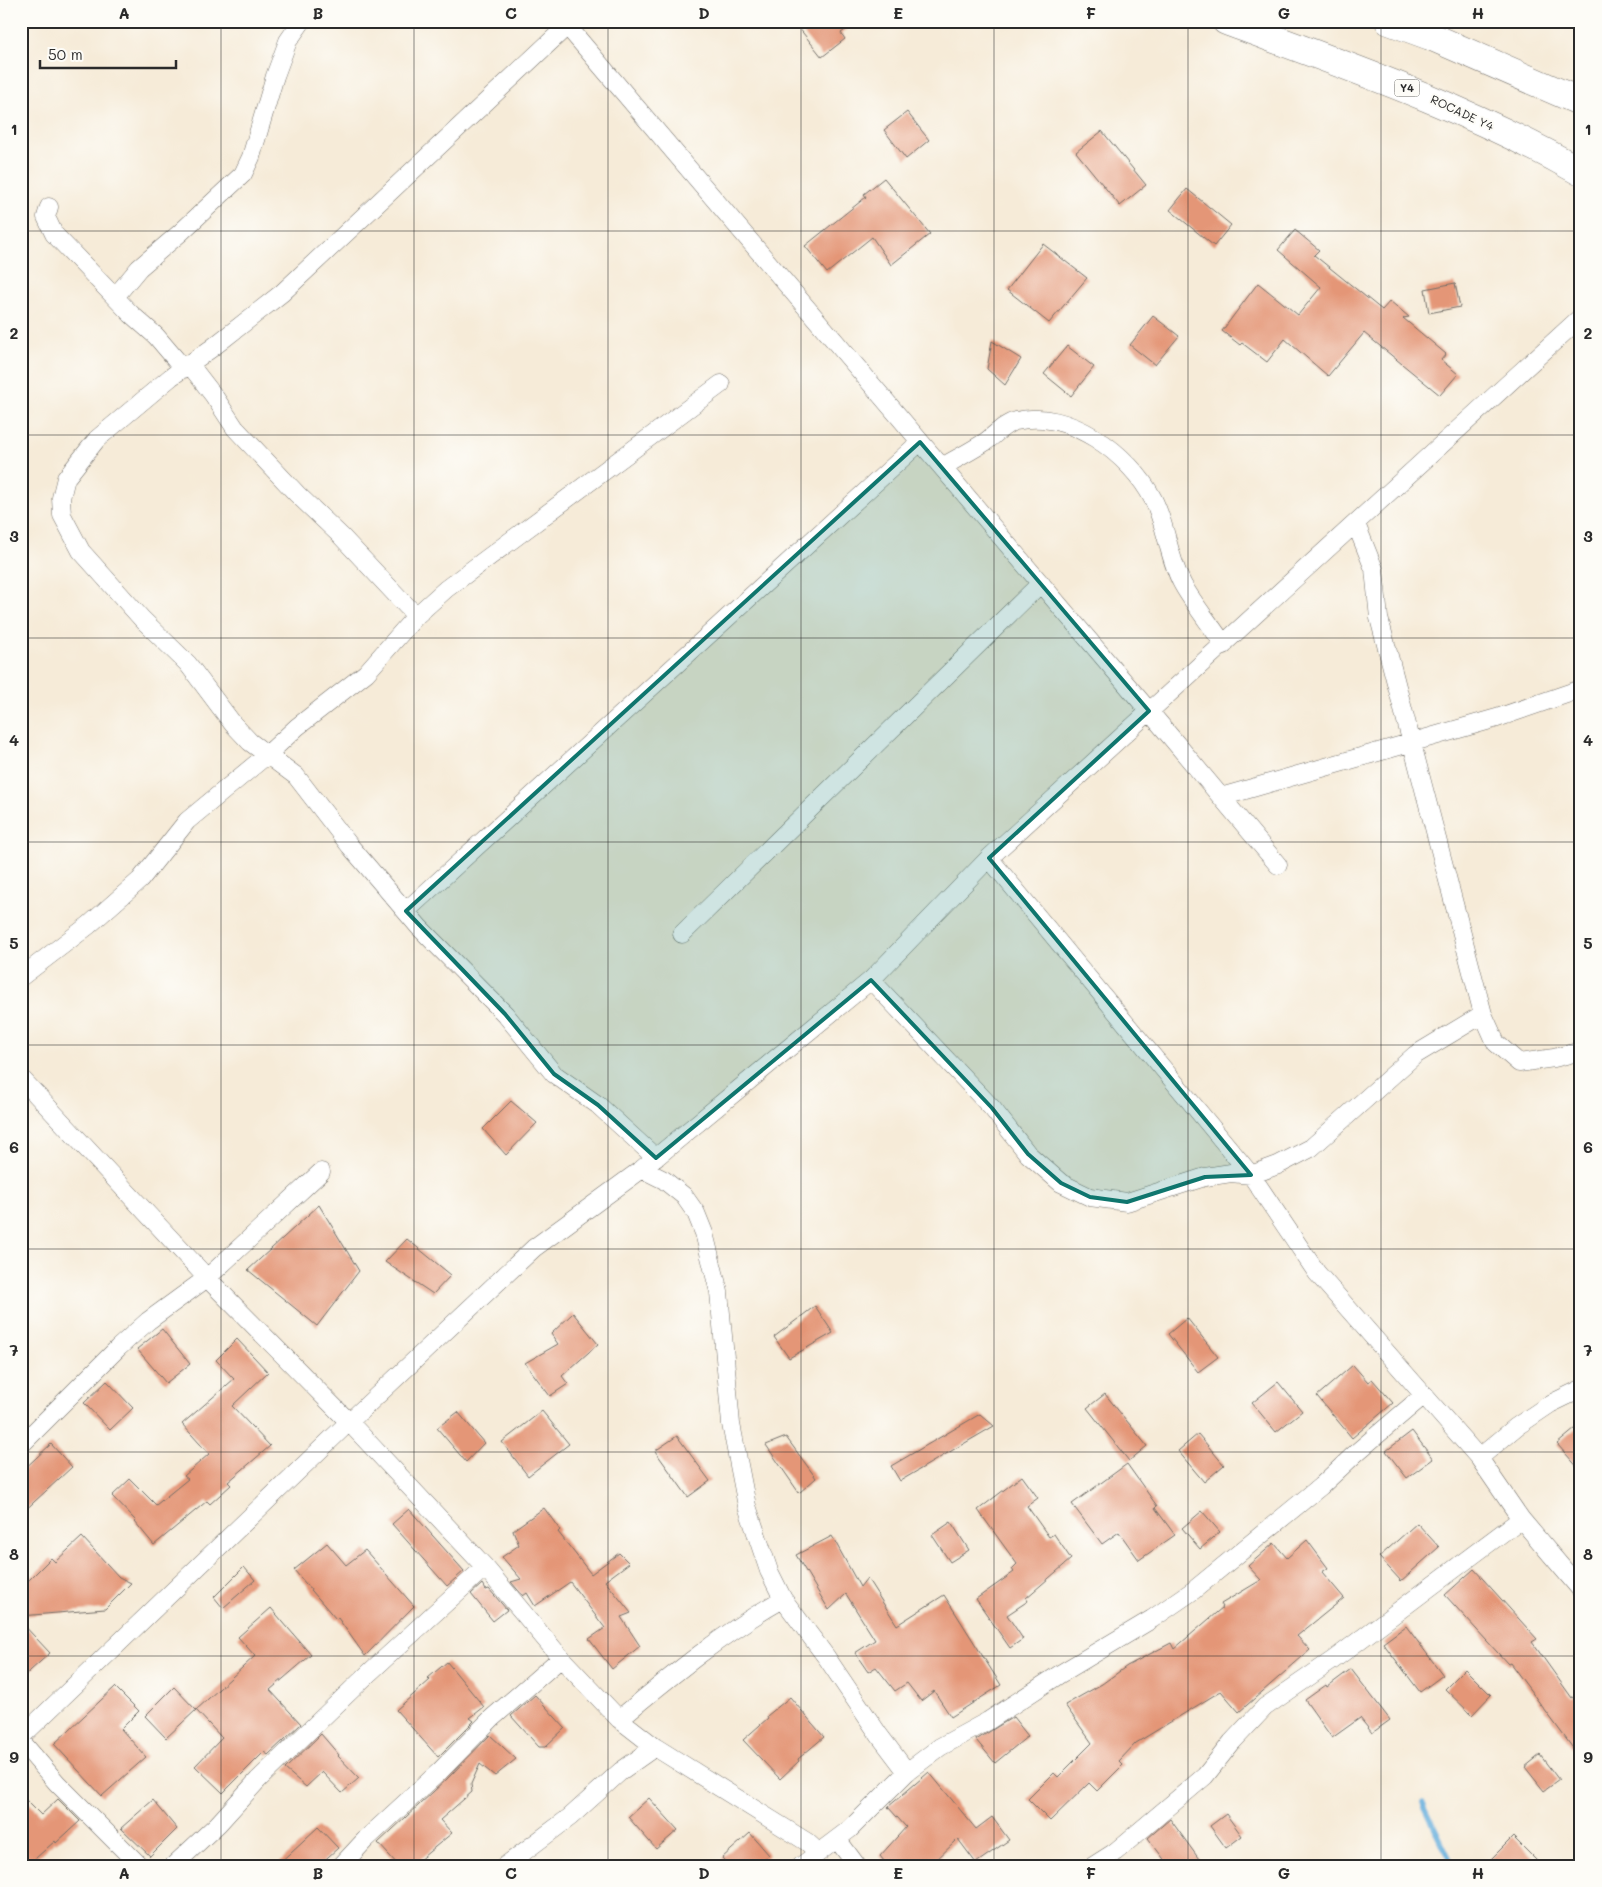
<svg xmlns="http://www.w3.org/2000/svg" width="1602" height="1887" viewBox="0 0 1602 1887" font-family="Mali,sans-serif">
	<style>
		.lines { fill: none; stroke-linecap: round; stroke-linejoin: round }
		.stream { stroke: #65aedc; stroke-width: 5.5 }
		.building { fill: #e49677 }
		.minor-casing { stroke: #726e68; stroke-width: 19 }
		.trunk-casing { stroke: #726e68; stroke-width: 29 }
		.minor { stroke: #fff; stroke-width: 18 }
		.trunk { stroke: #fff; stroke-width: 28 }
		.marked { fill: #0f766e; fill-opacity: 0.2; stroke: #0f766e; stroke-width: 4; stroke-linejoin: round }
		.grid { fill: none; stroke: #2b2b2b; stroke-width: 1; stroke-opacity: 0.55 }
		.labels { text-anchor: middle; stroke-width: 4; stroke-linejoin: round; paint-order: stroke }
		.shield { fill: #fdfcf7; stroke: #6a6a68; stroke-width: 1 }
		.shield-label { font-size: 11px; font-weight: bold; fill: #2b2b2b }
		.street-label { font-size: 12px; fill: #2b2b2b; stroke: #fdfcf7 }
		.neatline { fill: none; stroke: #2b2b2b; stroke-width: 2 }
		.grid-label { font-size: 16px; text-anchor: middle; font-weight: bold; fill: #2b2b2b }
	</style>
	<rect width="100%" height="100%" fill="#fdfcf7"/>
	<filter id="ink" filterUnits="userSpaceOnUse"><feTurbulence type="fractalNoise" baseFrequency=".02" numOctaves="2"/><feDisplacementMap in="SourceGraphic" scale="10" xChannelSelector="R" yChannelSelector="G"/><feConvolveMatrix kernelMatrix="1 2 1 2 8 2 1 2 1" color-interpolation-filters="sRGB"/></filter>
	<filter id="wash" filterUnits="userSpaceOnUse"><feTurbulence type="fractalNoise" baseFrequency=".0096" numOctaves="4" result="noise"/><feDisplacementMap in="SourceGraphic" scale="20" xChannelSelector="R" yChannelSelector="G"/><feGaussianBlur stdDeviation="1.12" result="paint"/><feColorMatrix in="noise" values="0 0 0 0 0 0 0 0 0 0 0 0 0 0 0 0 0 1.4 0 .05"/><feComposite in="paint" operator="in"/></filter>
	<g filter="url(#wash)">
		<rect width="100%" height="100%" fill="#f6ebd8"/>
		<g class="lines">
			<path class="stream" d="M1423 1803 1453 1866"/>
		</g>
		<g id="blocks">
			<path class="building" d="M808 21H858L841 33 845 39 822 57 799 28Z
				M907 112 929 140 906 159 884 130Z
				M1102 131 1146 185 1120 206 1076 152Z
				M884 178 930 234 891 265 872 237 827 273 805 246 866 197 864 194Z
				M1187 189 1231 225 1214 246 1170 210Z
				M1295 230 1319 250 1314 255 1382 310 1390 301 1409 317 1403 318 1446 354 1441 360 1458 374 1440 395 1364 333 1328 376 1285 339 1267 362 1242 343 1240 345 1222 331 1258 283 1298 315 1321 287 1278 250Z
				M1043 244 1087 278 1049 323 1007 290Z
				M1455 283 1460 307 1429 313 1425 289Z
				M1153 316 1179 336 1155 365 1130 345Z
				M992 341 1021 359 1005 385 987 369Z
				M1067 346 1094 367 1071 396 1044 374Z
				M511 1101 537 1123 506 1155 483 1129Z
				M319 1205 359 1271 317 1326 248 1270Z
				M407 1239 451 1275 433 1294 385 1262Z
				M815 1306 833 1333 789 1358 774 1337Z
				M573 1313 598 1344 562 1376 568 1384 550 1396 525 1363 558 1344 551 1334Z
				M1187 1318 1218 1357 1198 1372 1168 1334Z
				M162 1329 190 1364 166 1383 137 1349Z
				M237 1339 268 1372 232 1406 270 1446 228 1482 231 1485 210 1504 207 1501 154 1545 135 1522 136 1521 112 1496 130 1479 156 1505 188 1479 184 1476 209 1454 182 1424 234 1379 216 1360Z
				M1353 1365 1368 1382 1372 1379 1393 1403 1352 1438 1317 1396Z
				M107 1381 133 1408 110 1430 84 1403Z
				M1278 1382 1302 1411 1276 1432 1252 1403Z
				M1105 1394 1147 1446 1129 1461 1087 1408Z
				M542 1411 569 1444 528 1476 502 1442Z
				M458 1412 484 1443 466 1462 437 1428Z
				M980 1414 994 1426 900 1481 891 1466Z
				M1581 1424V1471L1557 1444Z
				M1412 1431 1433 1459 1407 1478 1386 1451Z
				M1198 1434 1224 1465 1204 1482 1178 1451Z
				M677 1436 710 1481 688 1497 655 1451Z
				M786 1437 816 1478 799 1493 766 1445Z
				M51 1444 72 1467 21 1514V1472Z
				M1127 1464 1157 1506 1155 1508 1175 1535 1139 1560 1119 1532 1102 1544 1072 1504Z
				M1022 1476 1038 1498 1027 1506 1049 1537 1054 1534 1071 1559 1026 1598 1028 1601 1007 1615 1023 1639 1010 1648 976 1599 1014 1572 1012 1569 1017 1564 978 1510Z
				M544 1508 560 1530 558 1532 591 1574 619 1553 629 1563 605 1581 631 1613 621 1617 640 1646 612 1669 589 1639 605 1628 570 1582 535 1606 527 1593 523 1596 511 1582 521 1579 502 1557 519 1545 513 1530Z
				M409 1509 464 1571 447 1586 392 1524Z
				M1202 1511 1220 1532 1200 1549 1182 1528Z
				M951 1522 969 1550 950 1562 932 1535Z
				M1417 1523 1439 1547 1401 1581 1379 1557Z
				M832 1536 860 1587 867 1578 897 1625 944 1595 1001 1685 951 1717 934 1691 921 1701 907 1683 895 1691 876 1667 868 1672 855 1653 875 1640 846 1594 829 1610 796 1555Z
				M82 1537 119 1577 131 1583 105 1609 21 1616V1588L51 1558 55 1562Z
				M1307 1540 1328 1568 1322 1572 1344 1598 1297 1636 1310 1650 1239 1712 1221 1691 1136 1743 1119 1761 1123 1765 1097 1791 1089 1783 1050 1821 1028 1799 1054 1773 1058 1777 1092 1743 1065 1705 1102 1684 1127 1666 1171 1643 1174 1649 1223 1607 1221 1604 1261 1580 1248 1566 1274 1543 1287 1558Z
				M327 1543 346 1565 365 1550 414 1606 365 1656 338 1618 336 1619 294 1570Z
				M244 1567 255 1580 223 1608 214 1597Z
				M1474 1569 1537 1639 1532 1642 1572 1698 1581 1691V1759L1510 1663 1508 1664 1445 1595Z
				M482 1584 486 1590 489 1589 507 1610 493 1621 471 1594Z
				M271 1608 311 1655 270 1690 301 1724 268 1755 264 1752 223 1793 195 1766 222 1738 196 1710 255 1656 238 1637Z
				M21 1622 50 1653 21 1679Z
				M1406 1626 1443 1675 1420 1692 1383 1643Z
				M447 1662 484 1707 470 1718 474 1721 438 1757 396 1710 430 1680 428 1678Z
				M1351 1669 1390 1720 1372 1733 1360 1718 1332 1738 1305 1700 1326 1685 1327 1687Z
				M1465 1669 1491 1695 1472 1715 1445 1689Z
				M115 1687 139 1711 121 1729 146 1757 102 1796 54 1744Z
				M174 1687 196 1710 166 1738 145 1716Z
				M535 1695 565 1728 545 1747H539L511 1716Z
				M790 1697 824 1737 798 1759 799 1761 780 1779 743 1740 768 1718 767 1716Z
				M1013 1717 1028 1736 995 1763 976 1740Z
				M321 1734 339 1755 338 1756 359 1778 342 1793 322 1772 306 1787 285 1769Z
				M490 1735 516 1759 495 1776 480 1764 471 1784 472 1792 440 1820 452 1833 412 1866H399L378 1843 447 1779Z
				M1540 1755 1559 1780 1544 1791 1525 1767Z
				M929 1772 976 1829 992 1817 1009 1840 976 1863 958 1839 930 1866H888L880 1856 906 1827 888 1807Z
				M21 1795 41 1815 58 1799 80 1821 56 1843 55 1841 27 1866H21Z
				M649 1798 678 1830 656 1849 628 1817Z
				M153 1800 177 1829 150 1856 121 1828Z
				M1226 1814 1242 1836 1226 1848 1210 1826Z
				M1170 1819 1204 1866H1169L1148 1838Z
				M318 1827 338 1848 318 1866H276Z
				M750 1833 769 1855 757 1866H729L722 1858Z
				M1513 1837 1542 1866H1484Z"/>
		</g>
	</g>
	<g filter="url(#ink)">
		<use href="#blocks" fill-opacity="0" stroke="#726e68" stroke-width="1"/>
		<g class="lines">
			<g class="minor-casing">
				<path id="minor" d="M563 21 1149 711 1278 865
					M567 26 282 293 212 348 171 377 97 439 66 478 61 498 62 515 81 551 142 619 188 664 233 724 250 742 296 776 350 846 419 927 505 1014 554 1074 598 1105 656 1158
					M49 207 46 217 54 234 131 314 156 336 184 369
					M115 297 139 268 180 233 243 174 251 157 275 76 288 41 302 21
					M190 365 214 396 235 428 297 494 341 536 416 616
					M942 467C956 459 971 451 985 442 994 436 1005 423 1016 421 1068 408 1130 454 1153 499 1167 526 1168 558 1183 585 1195 606 1211 625 1224 645
					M1356 524 1374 569 1379 618 1483 1014 1496 1043 1519 1063 1554 1058 1581 1051
					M1221 797 1497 718 1581 689
					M989 858 1251 1175 1317 1273 1479 1458 1521 1519 1581 1590
					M406 911 920 442
					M682 934 1041 583
					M21 977 89 925 140 880 187 821 268 754 297 727 366 673 416 616 446 589 721 384
					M871 980 992 1108 1028 1154 1061 1183 1090 1197 1127 1202 1205 1177 1231 1173 1251 1175 1278 1165 1311 1148 1415 1055 1483 1014
					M21 1078 207 1278 349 1422 485 1567 561 1658 619 1719 655 1747 807 1842 818 1852
					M642 1169 664 1180 684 1196 696 1213 704 1233 719 1292 731 1424 747 1506 769 1571 783 1599 827 1658 879 1735 907 1772
					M21 1445 118 1348 148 1321 207 1278 321 1172
					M1479 1458 1516 1427 1550 1404 1581 1389
					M619 1719C671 1676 724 1632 783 1599
					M21 1737 349 1422 534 1248 642 1169 871 980 989 858 1581 317
					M21 1741 57 1783 140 1866
					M837 1839 857 1866
					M173 1866 218 1824 258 1780 369 1673 485 1567
					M341 1866 366 1839 440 1771 492 1718 561 1658
					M505 1866 570 1817 621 1771 655 1747
					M801 1866 850 1829 907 1772 940 1747 988 1721 1060 1674 1152 1619 1194 1590 1321 1486 1356 1453 1424 1395
					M1093 1866 1115 1852 1205 1776 1232 1742 1265 1707 1333 1660 1521 1519"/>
			</g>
			<g class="trunk-casing">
				<path id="trunk" d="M1226 21C1347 66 1469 108 1581 172
					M1389 21 1430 36 1581 102"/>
			</g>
			<use href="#minor" class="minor"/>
			<use href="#trunk" class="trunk"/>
		</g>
	</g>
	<path class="marked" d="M920 442 1149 711 989 858 1251 1175 1205 1177 1127 1202 1090 1197 1061 1183 1028 1154 992 1108 871 980 656 1158 598 1105 554 1074 505 1014 406 911Z"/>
	<path class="grid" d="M221 21V1866M414 21V1866M608 21V1866M801 21V1866M994 21V1866M1188 21V1866M1381 21V1866M21 231H1581M21 435H1581M21 638H1581M21 842H1581M21 1045H1581M21 1249H1581M21 1452H1581M21 1656H1581"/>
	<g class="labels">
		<rect class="shield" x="1394.5" y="79.5" width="25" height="17" rx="4"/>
		<g class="shield-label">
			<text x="1407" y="92">Y4</text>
		</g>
		<g class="street-label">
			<text transform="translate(1462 113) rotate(25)" y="4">ROCADE Y4</text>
		</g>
	</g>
	<rect width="1602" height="1887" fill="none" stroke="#fdfcf7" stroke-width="55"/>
	<path d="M40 60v8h136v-8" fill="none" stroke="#2b2b2b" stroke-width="2.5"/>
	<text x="48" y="60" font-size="15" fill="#2b2b2b" stroke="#fdfcf7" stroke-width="4" paint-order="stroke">50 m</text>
	<rect x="28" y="28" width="1546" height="1832" class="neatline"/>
	<g class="grid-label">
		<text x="124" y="19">A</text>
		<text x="318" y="19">B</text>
		<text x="511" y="19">C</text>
		<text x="704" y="19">D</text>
		<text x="898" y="19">E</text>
		<text x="1091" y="19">F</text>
		<text x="1284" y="19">G</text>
		<text x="1478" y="19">H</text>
		<text x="14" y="135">1</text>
		<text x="1588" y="135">1</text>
		<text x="14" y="339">2</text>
		<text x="1588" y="339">2</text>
		<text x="14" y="542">3</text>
		<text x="1588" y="542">3</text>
		<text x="14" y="746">4</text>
		<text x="1588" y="746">4</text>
		<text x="14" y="949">5</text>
		<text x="1588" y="949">5</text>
		<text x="14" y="1153">6</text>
		<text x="1588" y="1153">6</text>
		<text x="14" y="1356">7</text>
		<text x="1588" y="1356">7</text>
		<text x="14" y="1560">8</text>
		<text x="1588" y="1560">8</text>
		<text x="14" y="1763">9</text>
		<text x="1588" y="1763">9</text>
		<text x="124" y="1879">A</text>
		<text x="318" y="1879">B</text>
		<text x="511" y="1879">C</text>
		<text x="704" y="1879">D</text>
		<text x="898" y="1879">E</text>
		<text x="1091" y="1879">F</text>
		<text x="1284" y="1879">G</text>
		<text x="1478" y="1879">H</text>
	</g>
</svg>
